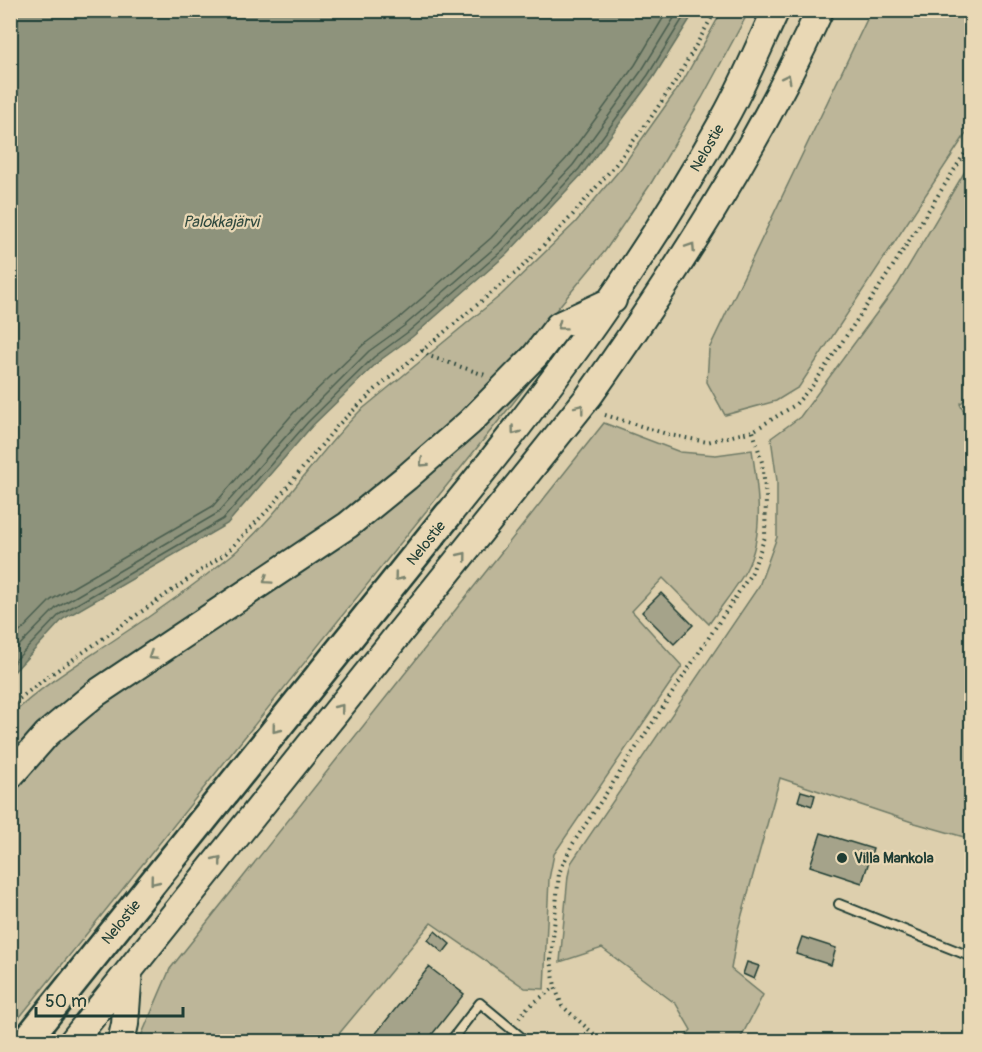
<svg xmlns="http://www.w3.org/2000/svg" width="982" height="1052" viewBox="0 0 982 1052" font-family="Pangolin,sans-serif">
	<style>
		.green { fill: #bdb699; stroke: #6e7a66; stroke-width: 1.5 }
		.water { fill: #8e937b; stroke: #62715f; stroke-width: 1.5 }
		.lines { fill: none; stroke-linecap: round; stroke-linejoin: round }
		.shore { stroke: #4b5f50; stroke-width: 1.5 }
		.building { fill: #a5a38a; stroke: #1f3d34; stroke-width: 1.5 }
		.service-casing { stroke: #1f3d34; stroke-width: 12 }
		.trunk-casing { stroke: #1f3d34; stroke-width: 30 }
		.motorway-casing { stroke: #1f3d34; stroke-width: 32 }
		.path { stroke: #1f3d34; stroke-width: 4; stroke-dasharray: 1.5 4.5; stroke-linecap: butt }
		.service { stroke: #e9d8b5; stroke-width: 8 }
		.trunk { stroke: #e9d8b5; stroke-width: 26 }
		.motorway { stroke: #e9d8b5; stroke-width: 27 }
		.oneway { stroke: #7a836e }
		.poi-dot { fill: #1f3d34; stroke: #e9d8b5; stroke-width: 2 }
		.labels { text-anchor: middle; stroke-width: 4.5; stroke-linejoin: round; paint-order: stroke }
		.street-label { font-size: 15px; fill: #1f3d34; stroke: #e9d8b5 }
		.poi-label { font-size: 15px; font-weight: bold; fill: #1f3d34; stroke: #e9d8b5; text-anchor: start }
		.water-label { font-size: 16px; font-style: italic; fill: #304a3f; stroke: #e9d8b5 }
	</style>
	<rect width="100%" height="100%" fill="#ddcfad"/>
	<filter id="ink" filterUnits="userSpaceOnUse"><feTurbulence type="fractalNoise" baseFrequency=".0167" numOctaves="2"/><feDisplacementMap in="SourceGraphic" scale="12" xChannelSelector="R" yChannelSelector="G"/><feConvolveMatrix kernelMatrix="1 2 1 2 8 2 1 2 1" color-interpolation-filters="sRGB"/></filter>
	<g filter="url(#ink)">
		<path class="green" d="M722 11H749L702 98 650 185 605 251 533 338 461 412 341 517 11 760V716C41 686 78 664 114 640 154 614 195 585 233 554 282 513 314 456 360 411L501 295 575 223 622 167 683 81Z
			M871 11H971V126L799 387 776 401 725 415 707 382 709 349Z
			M971 161 972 393 960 404 972 428 971 839 915 823 780 778 738 929 731 969 763 995 739 1041H682L691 1030 676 1004 602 948 560 962 568 876 571 863 759 586 777 537V481L771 438 800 417 898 284Z
			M553 352 513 403 11 1028 10 793 14 787 53 743Z
			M604 423 680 452 716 455 752 450C758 489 765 533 746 570 736 589 721 606 709 624L663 578 632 611 682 666 554 854 549 879 544 989 525 988 431 923 333 1041H139L170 969Z"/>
		<path class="water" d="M11 10H695V11L653 78 583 173 507 254 412 337 379 361 312 426 227 524 63 619 11 675Z"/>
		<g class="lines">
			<path class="shore" d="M10 642 51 600 213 506 296 410 363 345 398 319 491 238 566 159 635 65 668 10
				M10 655 56 608 218 513 303 417 369 351 404 326 498 245 573 165 642 70 679 10
				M10 666 60 614 223 519 308 422 374 357 408 332 503 250 579 169 648 75 688 10"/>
		</g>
		<path class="building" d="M661 593 693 625 674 644 642 612Z
			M801 791 815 795 812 806 798 801Z
			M821 833 873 849 862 883 810 866Z
			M435 931 450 944 443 953 428 940Z
			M802 937 836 948 831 965 796 954Z
			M747 962 759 966 754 979 743 974Z
			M429 967 464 994 426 1042H369Z"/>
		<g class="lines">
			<g class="service-casing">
				<path id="service" d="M839 904 972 957
					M450 1042 480 1003 527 1042"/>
			</g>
			<g class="trunk-casing">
				<path id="trunk" d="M448 515C550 389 646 260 725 117 744 83 759 46 776 10
					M10 776 47 734 95 694 348 525 407 477 470 422 535 356 559 325 613 300
					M72 1042 589 396C676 273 757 148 820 10
					M121 1042 125 1024 129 971"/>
			</g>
			<g class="motorway-casing">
				<path id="motorway" d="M25 1042 448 515"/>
			</g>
			<path class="path" d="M422 350 429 356 485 375
				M605 415 670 435 707 442 753 431 795 405 813 385 886 277 972 142
				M10 706 46 678 226 553 270 508 338 425 376 389 519 270 570 218 616 164 650 119 678 77 716 10
				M519 1018 528 1007 555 987
				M603 1042 562 1006 555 987 551 960 559 873 572 845 752 572 765 537 766 497 762 462 753 431"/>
			<use href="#service" class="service"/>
			<use href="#trunk" class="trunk"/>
			<use href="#motorway" class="motorway"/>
		</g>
		<defs><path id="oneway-chevron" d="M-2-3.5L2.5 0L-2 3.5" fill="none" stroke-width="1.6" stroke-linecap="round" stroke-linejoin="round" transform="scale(1.5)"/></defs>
		<g class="oneway">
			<use href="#oneway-chevron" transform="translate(787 78) rotate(-63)"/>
			<use href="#oneway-chevron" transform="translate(691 247) rotate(-57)"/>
			<use href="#oneway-chevron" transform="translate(561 326) rotate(143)"/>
			<use href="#oneway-chevron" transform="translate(580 408) rotate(-52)"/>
			<use href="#oneway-chevron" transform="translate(515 431) rotate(127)"/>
			<use href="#oneway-chevron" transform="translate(423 463) rotate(138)"/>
			<use href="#oneway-chevron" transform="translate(463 556) rotate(-51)"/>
			<use href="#oneway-chevron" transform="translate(398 577) rotate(129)"/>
			<use href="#oneway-chevron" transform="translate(267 580) rotate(146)"/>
			<use href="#oneway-chevron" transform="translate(152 656) rotate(147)"/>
			<use href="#oneway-chevron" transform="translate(340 708) rotate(-51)"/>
			<use href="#oneway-chevron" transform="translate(276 729) rotate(129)"/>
			<use href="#oneway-chevron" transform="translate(218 860) rotate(-51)"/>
			<use href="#oneway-chevron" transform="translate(154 881) rotate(129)"/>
		</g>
	</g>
	<circle class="poi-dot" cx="842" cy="858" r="6"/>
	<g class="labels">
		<g class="street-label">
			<text transform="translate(707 148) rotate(-60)" y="5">Nelostie</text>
			<text transform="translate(426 543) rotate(-51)" y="5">Nelostie</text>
			<text transform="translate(121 922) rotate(-51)" y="5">Nelostie</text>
		</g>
		<g class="poi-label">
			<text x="854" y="863">Villa Mankola</text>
		</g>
		<g class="water-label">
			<text x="221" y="227">Palokkajärvi</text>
		</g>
	</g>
	<rect width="982" height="1052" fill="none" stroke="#e9d8b5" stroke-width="36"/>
	<rect x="18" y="18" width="946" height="1016" fill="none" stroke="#1f3d34" stroke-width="2" filter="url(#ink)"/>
	<path d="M36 1007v9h147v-9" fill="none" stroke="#1f3d34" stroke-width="3"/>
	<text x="45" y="1007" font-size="18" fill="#1f3d34" stroke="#e9d8b5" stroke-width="4.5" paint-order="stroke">50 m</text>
</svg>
